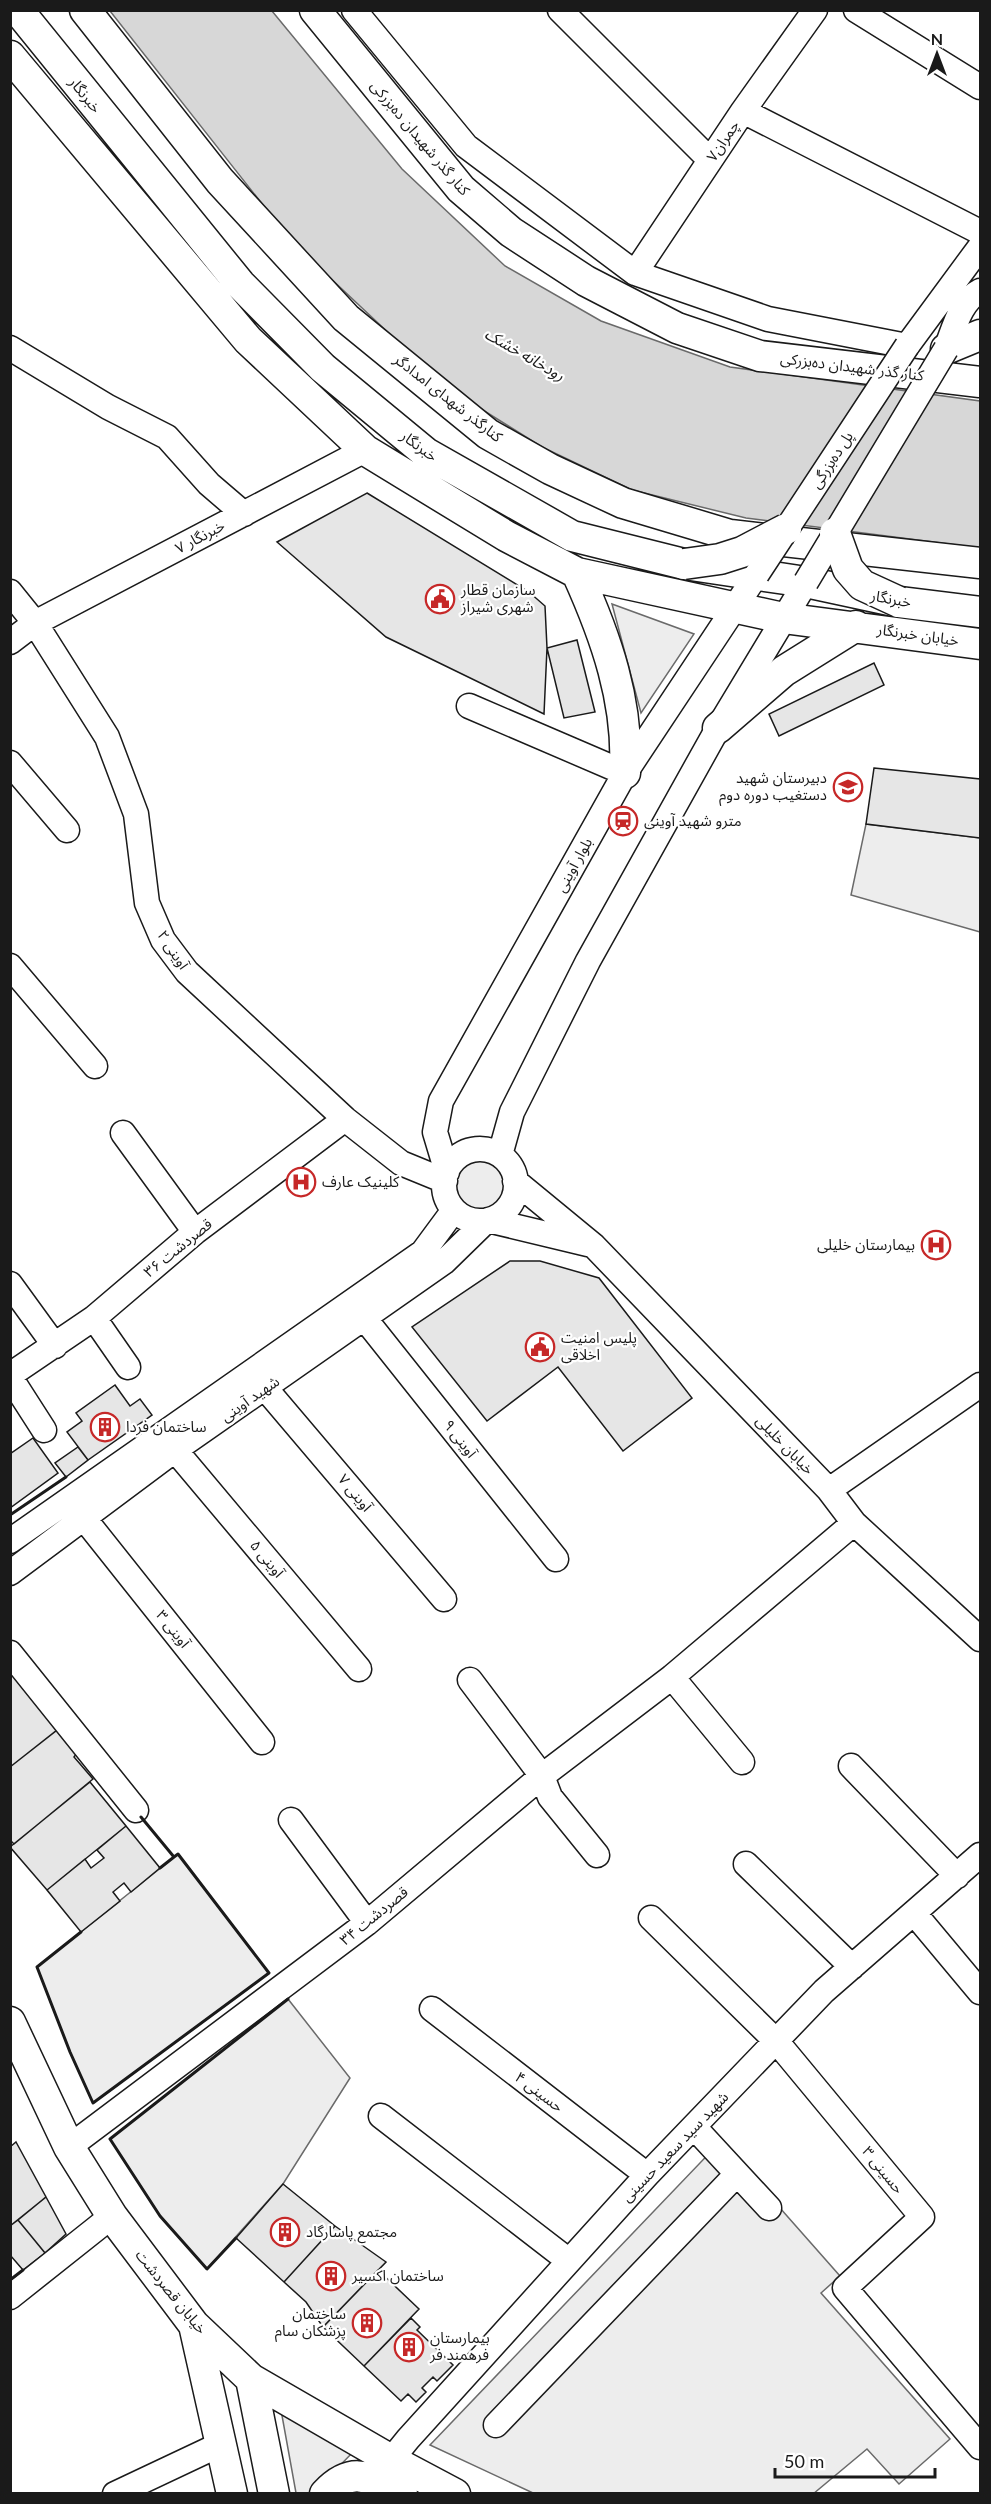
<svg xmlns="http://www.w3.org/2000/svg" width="991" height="2504" viewBox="0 0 991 2504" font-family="Lato,'Noto Sans Arabic',sans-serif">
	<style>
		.built { fill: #ededed; stroke: #6a6a6a; stroke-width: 1.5 }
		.water { fill: #d7d7d7; stroke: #6a6a6a; stroke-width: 1.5 }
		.building { fill: #e6e6e6; stroke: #1a1a1a; stroke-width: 1.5 }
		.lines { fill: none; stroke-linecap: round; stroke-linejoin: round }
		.minor-casing { stroke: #1a1a1a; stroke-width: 27 }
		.major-casing { stroke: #1a1a1a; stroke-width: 33 }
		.minor { stroke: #fff; stroke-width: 24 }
		.major { stroke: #fff; stroke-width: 30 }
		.minor-bridge-casing { stroke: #1a1a1a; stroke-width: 27; stroke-linecap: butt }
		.major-bridge-casing { stroke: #1a1a1a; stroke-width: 33; stroke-linecap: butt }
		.minor-bridge { stroke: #fff; stroke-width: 24 }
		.major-bridge { stroke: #fff; stroke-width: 30 }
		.wall { stroke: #1a1a1a; stroke-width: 3 }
		.labels { text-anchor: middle; stroke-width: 4.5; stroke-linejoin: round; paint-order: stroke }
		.street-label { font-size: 15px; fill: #1a1a1a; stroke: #fff }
		.poi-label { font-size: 15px; fill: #1a1a1a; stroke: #fff; text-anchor: start }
		.water-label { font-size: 16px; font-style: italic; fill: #1a1a1a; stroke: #fff }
	</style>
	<rect width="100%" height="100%" fill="#fff"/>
	<path class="built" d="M612 604 694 634 641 713Z
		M866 824 980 838V932L851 895Z
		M453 1185a27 27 0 1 1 54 0a27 27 0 1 1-54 0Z
		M178 1854 269 1973 93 2103 70 2052 37 1967Z
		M288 1999 350 2078 283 2184 207 2269 160 2216 110 2139Z
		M721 2141 840 2276 821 2293 950 2439 899 2484 867 2449 813 2494 533 2493 430 2445Z
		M281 2410 356 2449 313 2493H296Z"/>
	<path class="water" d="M110 11H272L402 169 505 266 601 321 730 367 980 401V548L746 518 632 490 542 447 446 387 293 243Z"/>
	<path class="building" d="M367 493 529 592 545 606 547 648 544 714 386 637 277 542Z
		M577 640 595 712 564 718 547 648Z
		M874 663 884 685 779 736 769 714Z
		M874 768 980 779V838L866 824Z
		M510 1261H540L599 1278 692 1398 623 1451 558 1367 487 1421 412 1327Z
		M115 1385 130 1406 140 1399 152 1415 88 1460 67 1432 82 1421 76 1413Z
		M33 1438 58 1473 10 1508V1454Z
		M78 1447 88 1460 66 1477 55 1463Z
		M10 1670 57 1730 10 1767Z
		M57 1730 77 1753 74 1757 93 1779 14 1844 10 1840V1767Z
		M90 1782 126 1826 47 1890 10 1847Z
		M126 1826 160 1868 131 1892 124 1883 113 1892 120 1901 81 1932 47 1890 85 1859 91 1868 104 1858 97 1850Z
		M16 2142 46 2197 10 2226V2147Z
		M283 2184 335 2226 284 2282 236 2238Z
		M46 2197 66 2234 45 2253 18 2220Z
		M18 2220 45 2253 23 2270 10 2255V2226Z
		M335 2226 386 2262 323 2327 306 2302 284 2282Z
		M378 2270 419 2309 364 2366 323 2327Z
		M411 2318 420 2327 417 2330 453 2365 437 2381 433 2377 422 2388 426 2392 416 2402 408 2394 401 2401 364 2366Z"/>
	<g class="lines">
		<g class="minor-casing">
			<path id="minor" d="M354 10 466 146 635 273 768 319 907 346 980 247
				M560 10 710 160
				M856 10 980 87
				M743 111 980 232
				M635 273 743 111 815 10
				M10 348 108 407 167 437 209 484 244 514
				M946 349C954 329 960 301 980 291
				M10 592 35 623 107 737 136 814 147 903 163 940 187 972 345 1119 401 1163 445 1181
				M10 642 35 623 365 450
				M469 706 625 773
				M10 763 67 830
				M10 966 95 1066
				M123 1133 195 1232
				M444 1185a36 36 0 1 1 72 0a36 36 0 1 1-72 0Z
				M500 1155 512 1112 588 961 718 728 806 582
				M447 1172 435 1132 441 1101 625 773 757 574
				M515 1181 594 1246 829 1490 854 1523 980 1639
				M488 1220 588 1244
				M10 1284 55 1346
				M94 1318 128 1367
				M365 1319 556 1559
				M10 1375 94 1318 195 1232 345 1119
				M10 1377 44 1430
				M265 1388 444 1599
				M175 1450 359 1669
				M829 1490 980 1385
				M83 1517 262 1742
				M10 1541 423 1252 454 1210
				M10 1573 175 1450 444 1262 486 1221
				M10 1653 136 1810
				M672 1677 742 1762
				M470 1680 542 1776 550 1797 597 1855
				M851 1766 957 1876
				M291 1820 367 1923
				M746 1864 852 1967
				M914 1913 980 1992
				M651 1918 777 2042 922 2217 845 2288 980 2447
				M432 2009 647 2175
				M381 2116 569 2261
				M694 2127 769 2208
				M69 2147 367 1923 542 1776 672 1677 854 1523
				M10 2297 112 2216
				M496 2425 737 2174
				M391 2460 408 2439 647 2175 824 1991 980 1855
				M115 2494 221 2444"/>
		</g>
		<g class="major-casing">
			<path id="major" d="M18 10 240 284 323 368 426 453 572 536 684 564 806 582 899 602 980 612
				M85 10 220 181 346 318 488 434 550 469 623 503 730 535 980 563
				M315 10 461 189 511 232 586 281 677 328 760 356 980 382
				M10 56 248 340 365 450 506 536 577 573 783 618 980 644
				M946 349 980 335
				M577 573C606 637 629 702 625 773
				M718 728 784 671 856 626
				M10 2022 69 2147 112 2216 194 2325 251 2379 391 2460 455 2494
				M194 2325 232 2494
				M251 2379 274 2494
				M325 2494C353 2464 370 2478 402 2494"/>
		</g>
		<use href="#minor" class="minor"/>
		<use href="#major" class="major"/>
		<g class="minor-bridge-casing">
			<path id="minor-bridge" d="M757 574 907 346
				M806 582 946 349"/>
		</g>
		<g class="major-bridge-casing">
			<path id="major-bridge" d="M835 533 848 569 862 585 899 602
				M684 564 720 559 742 552 786 529"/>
		</g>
		<use href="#minor-bridge" class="minor-bridge"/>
		<use href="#major-bridge" class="major-bridge"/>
		<path class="wall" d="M10 1515 66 1477
			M141 1817 174 1857 160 1868
			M81 1932 37 1967 70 2052 93 2103 269 1973 178 1854 174 1857
			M236 2238 207 2269 160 2216 110 2139 288 1999
			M10 2280 23 2270"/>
	</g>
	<defs>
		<g id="civic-ring" transform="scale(1.5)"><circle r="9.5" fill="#fff" stroke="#c62828" stroke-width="1.5"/><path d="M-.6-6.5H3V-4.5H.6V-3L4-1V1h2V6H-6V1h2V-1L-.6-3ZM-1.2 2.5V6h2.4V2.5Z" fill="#c62828"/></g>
		<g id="school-ring" transform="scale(1.5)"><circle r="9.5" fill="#fff" stroke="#c62828" stroke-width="1.5"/><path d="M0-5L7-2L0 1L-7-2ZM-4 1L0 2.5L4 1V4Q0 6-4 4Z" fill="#c62828"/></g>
		<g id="station-ring" transform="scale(1.5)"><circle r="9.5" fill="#fff" stroke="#c62828" stroke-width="1.5"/><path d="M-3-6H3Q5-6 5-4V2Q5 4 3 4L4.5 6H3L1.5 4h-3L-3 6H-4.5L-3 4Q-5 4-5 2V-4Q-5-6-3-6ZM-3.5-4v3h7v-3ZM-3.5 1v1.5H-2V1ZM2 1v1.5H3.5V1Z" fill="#c62828"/></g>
		<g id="hospital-ring" transform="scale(1.5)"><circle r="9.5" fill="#fff" stroke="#c62828" stroke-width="1.5"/><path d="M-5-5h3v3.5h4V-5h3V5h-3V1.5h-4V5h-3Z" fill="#c62828"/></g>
		<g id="building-ring" transform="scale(1.5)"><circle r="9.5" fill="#fff" stroke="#c62828" stroke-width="1.5"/><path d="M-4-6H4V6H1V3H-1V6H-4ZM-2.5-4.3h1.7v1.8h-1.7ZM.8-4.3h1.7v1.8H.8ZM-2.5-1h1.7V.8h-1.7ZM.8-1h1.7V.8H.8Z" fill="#c62828"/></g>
	</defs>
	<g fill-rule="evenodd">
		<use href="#civic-ring" x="440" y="599"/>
		<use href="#school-ring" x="848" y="787"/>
		<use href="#station-ring" x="623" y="821"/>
		<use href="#hospital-ring" x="301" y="1182"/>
		<use href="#hospital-ring" x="936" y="1245"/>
		<use href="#civic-ring" x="540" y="1347"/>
		<use href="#building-ring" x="105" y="1427"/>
		<use href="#building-ring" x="285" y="2232"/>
		<use href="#building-ring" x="331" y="2276"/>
		<use href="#building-ring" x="367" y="2323"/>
		<use href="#building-ring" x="409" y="2347"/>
	</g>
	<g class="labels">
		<g class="street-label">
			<text transform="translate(85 95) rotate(51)" y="5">خبرنگار</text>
			<text transform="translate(420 138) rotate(50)" y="5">کنار گذر شهیدان ده‌بزرکی</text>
			<text transform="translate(723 141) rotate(-56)" y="5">چمران۷</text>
			<text transform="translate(852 367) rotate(7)" y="5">کنار گذر شهیدان ده‌بزرکی</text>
			<text transform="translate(448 398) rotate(38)" y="5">کنارگذر شهدای امدادگر</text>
			<text transform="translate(419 446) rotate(36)" y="5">خبرنگار</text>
			<text transform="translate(832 460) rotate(-57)" y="5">پل ده‌بزرگی</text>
			<text transform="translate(200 537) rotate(-28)" y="5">۷ خبرنگار</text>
			<text transform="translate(891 599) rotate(10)" y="5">خبرنگار</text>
			<text transform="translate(918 635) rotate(8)" y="5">خیابان خبرنگار</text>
			<text transform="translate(574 865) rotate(-61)" y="5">بلوار آوینی</text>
			<text transform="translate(173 950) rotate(56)" y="5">۲ آوینی</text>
			<text transform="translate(178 1248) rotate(-39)" y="5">۳۶ قصردشت</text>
			<text transform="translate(250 1399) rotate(-35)" y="5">شهید آوینی</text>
			<text transform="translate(460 1439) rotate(52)" y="5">۹ آوینی</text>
			<text transform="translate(785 1445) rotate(46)" y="5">خیابان خلیلی</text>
			<text transform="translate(355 1493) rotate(50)" y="5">۷ آوینی</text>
			<text transform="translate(267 1559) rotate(50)" y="5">۵ آوینی</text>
			<text transform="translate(173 1629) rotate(51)" y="5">۳ آوینی</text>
			<text transform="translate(374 1916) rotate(-39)" y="5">قصردشت ۳۴</text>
			<text transform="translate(539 2092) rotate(37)" y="5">۴ حسینی</text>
			<text transform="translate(675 2147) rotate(-46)" y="5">شهید سید سعید حسینی</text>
			<text transform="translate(883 2170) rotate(51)" y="5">۳ حسینی</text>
			<text transform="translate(171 2292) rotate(51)" y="5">خیابان قصردشت</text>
		</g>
		<g class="poi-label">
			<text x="461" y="595">سازمان قطار<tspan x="461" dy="17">شهری شیراز</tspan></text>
			<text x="827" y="783" text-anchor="end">دبیرستان شهید<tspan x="827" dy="17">دستغیب دوره دوم</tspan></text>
			<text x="644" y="826">مترو شهید آوینی</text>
			<text x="322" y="1187">کلینیک عارف</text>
			<text x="915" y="1250" text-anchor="end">بیمارستان خلیلی</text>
			<text x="561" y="1343">پلیس امنیت<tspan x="561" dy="17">اخلاقی</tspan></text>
			<text x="126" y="1432">ساختمان فردا</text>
			<text x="306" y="2237">مجتمع پاسارگاد</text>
			<text x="352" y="2281">ساختمان اکسیر</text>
			<text x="346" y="2319" text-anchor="end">ساختمان<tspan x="346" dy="17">پزشکان سام</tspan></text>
			<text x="430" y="2343">بیمارستان<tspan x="430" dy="17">فرهمند فر</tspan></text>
		</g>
		<g class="water-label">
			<text transform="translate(525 354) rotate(30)" y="6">رودخانه خشک</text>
		</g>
	</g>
	<rect width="991" height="2504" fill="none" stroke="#1a1a1a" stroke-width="24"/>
	<g transform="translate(937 54)" stroke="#ffffff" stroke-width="4.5" paint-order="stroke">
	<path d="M0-4.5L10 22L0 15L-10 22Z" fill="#1a1a1a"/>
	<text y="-9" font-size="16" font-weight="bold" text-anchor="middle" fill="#1a1a1a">N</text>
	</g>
	<path d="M775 2468v9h160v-9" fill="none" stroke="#1a1a1a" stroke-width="3"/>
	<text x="784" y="2468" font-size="18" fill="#1a1a1a" stroke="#ffffff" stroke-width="4.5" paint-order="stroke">50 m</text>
</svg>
